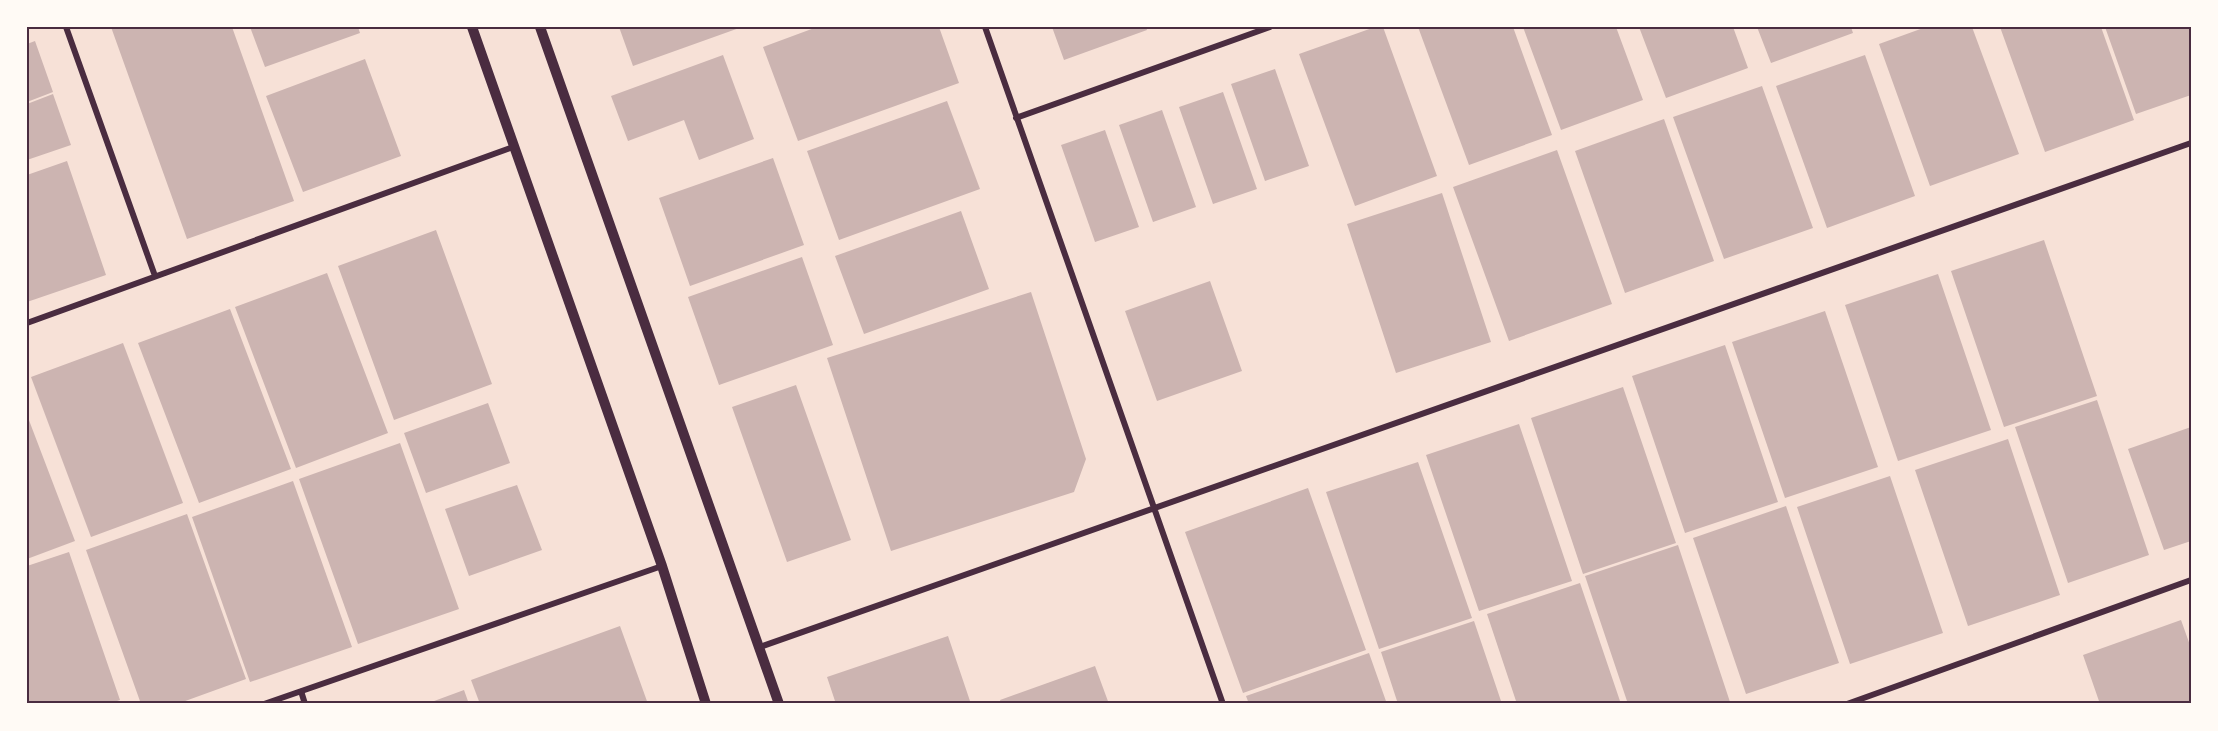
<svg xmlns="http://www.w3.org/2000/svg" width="2218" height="731" viewBox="0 0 2218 731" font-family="Inter,sans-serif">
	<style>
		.building { fill: #ccb4b1 }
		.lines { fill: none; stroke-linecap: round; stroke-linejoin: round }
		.minor { stroke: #4a2c40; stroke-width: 6 }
		.tertiary { stroke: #4a2c40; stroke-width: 10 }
		.neatline { fill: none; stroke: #4a2c40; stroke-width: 2 }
	</style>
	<rect width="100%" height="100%" fill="#f7e1d7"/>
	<path class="building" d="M111 27H232L294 201 187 239Z
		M250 27H358L360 33 265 67Z
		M619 27H742L633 66Z
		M817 27H939L959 83 798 141 763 47Z
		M1052 27H1146L1147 30 1064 60Z
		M1375 27H1383L1437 176 1355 206 1299 54Z
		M1418 27H1513L1552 135 1469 165Z
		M1523 27H1616L1643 100 1561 130Z
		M1639 27H1733L1748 68 1666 98Z
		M1757 27H1851L1853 33 1771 63Z
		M1926 27H1972L2019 154 1930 186 1879 44Z
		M2000 27H2101L2134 120 2045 152Z
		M2105 27H2191V95L2136 114Z
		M35 41 53 92 27 102V44Z
		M723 55 754 139 699 160 684 120 628 141 611 96Z
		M1865 55 1915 196 1827 228 1776 86Z
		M365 59 401 156 303 192 266 96Z
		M1275 69 1309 166 1265 181 1231 84Z
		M1762 86 1813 228 1724 259 1673 117Z
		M1223 92 1257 189 1213 204 1179 107Z
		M53 94 71 145 27 160V104Z
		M947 101 980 189 839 240 807 151Z
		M1162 110 1196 207 1153 222 1119 125Z
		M1664 119 1714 261 1625 293 1575 151Z
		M1105 130 1139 227 1095 242 1061 145Z
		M1557 150 1612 304 1509 341 1453 187Z
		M773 158 804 245 690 286 659 198Z
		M67 161 106 275 27 302V175Z
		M1442 193 1491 342 1396 373 1347 224Z
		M961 211 989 289 864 334 835 256Z
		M436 230 492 384 394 420 338 266Z
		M2044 240 2097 396 2004 427 1951 271Z
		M802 257 833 345 719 385 688 297Z
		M327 273 388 433 296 468 235 307Z
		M1938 274 1991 430 1898 461 1845 305Z
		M1210 281 1242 371 1157 401 1125 311Z
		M1031 292 1086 459 1074 492 891 551 827 358Z
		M230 309 291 469 199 503 138 343Z
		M1825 311 1878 467 1785 498 1732 342Z
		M123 343 183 503 91 537 31 377Z
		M1725 345 1778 502 1685 533 1632 376Z
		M796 385 851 540 787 562 732 407Z
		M1623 387 1676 543 1583 574 1531 418Z
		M2097 400 2149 555 2068 583 2015 427Z
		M488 403 510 463 426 493 404 433Z
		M27 415 75 541 27 559Z
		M1519 424 1572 581 1479 611 1426 455Z
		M2191 427V541L2164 550 2128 449Z
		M2008 439 2060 595 1968 626 1915 470Z
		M400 443 459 609 358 644 299 479Z
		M1418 462 1472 618 1379 649 1326 492Z
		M1890 476 1943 633 1850 664 1797 507Z
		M293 481 352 647 250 682 192 517Z
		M517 485 542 550 469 576 445 509Z
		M1308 488 1366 650 1243 693 1185 532Z
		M1786 506 1839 663 1746 694 1693 538Z
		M187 514 246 679 177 704H141L86 550Z
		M1678 545 1730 702 1723 704H1628L1585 576Z
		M69 552 120 700 108 704H27V566Z
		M1580 583 1621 704H1517L1487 614Z
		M2181 620 2191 648V704H2100L2083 655Z
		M1474 621 1502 704H1398L1381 652Z
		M620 626 648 704H480L471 680Z
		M948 636 971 704H836L827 677Z
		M1369 653 1387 704H1249L1246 696Z
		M1095 666 1109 704H1001L1000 700Z
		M464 690 469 704H426Z"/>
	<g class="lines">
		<path class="minor" d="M66 27 155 276
			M985 27 1223 704
			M1016 118 1270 27
			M27 323 513 147
			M760 647 2191 143
			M301 691 305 704
			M264 704 662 566
			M1847 704 2191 580"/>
		<path class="tertiary" d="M472 27 662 566 706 704
			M540 27 779 704"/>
	</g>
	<rect width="2218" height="731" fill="none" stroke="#fffaf5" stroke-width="57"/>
	<rect x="28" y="28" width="2162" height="674" class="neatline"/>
</svg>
